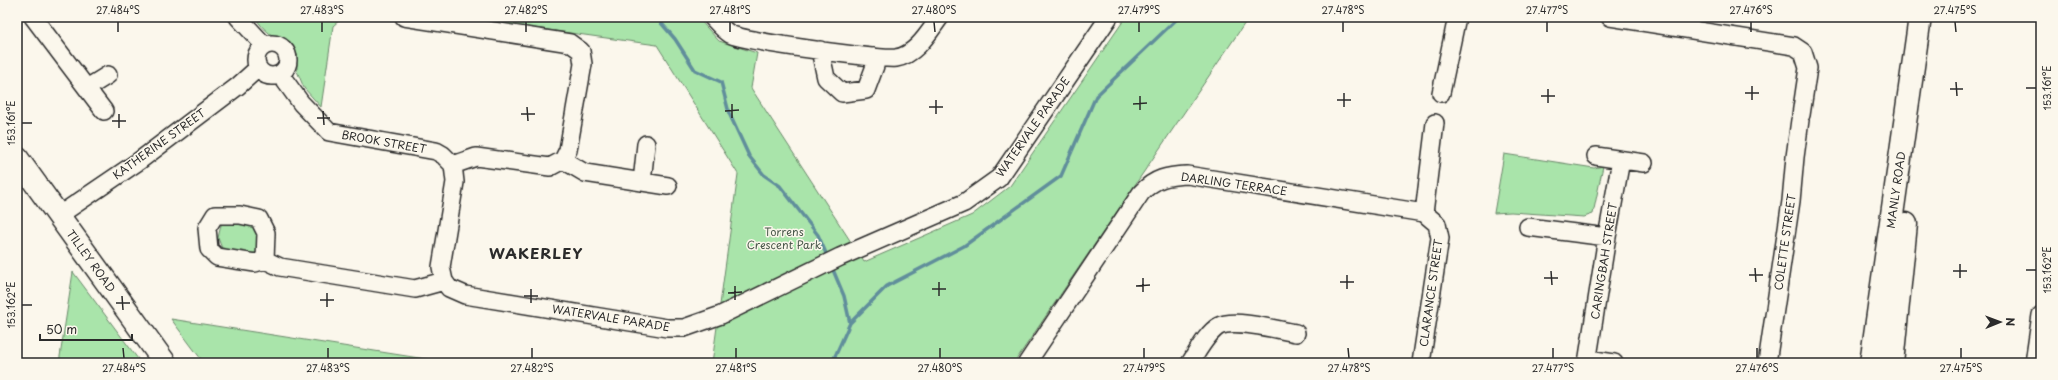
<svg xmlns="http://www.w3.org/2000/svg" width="2058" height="380" viewBox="0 0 2058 380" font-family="'Playpen Sans',sans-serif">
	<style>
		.green { fill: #a9e4aa; stroke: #6a886a }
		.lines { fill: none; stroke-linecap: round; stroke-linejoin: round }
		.stream { stroke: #618e9b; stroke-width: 3.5 }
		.minor-casing { stroke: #2b2b2b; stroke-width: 20 }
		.major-casing { stroke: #2b2b2b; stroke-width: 25 }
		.minor { stroke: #fbf7ec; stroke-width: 17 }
		.major { stroke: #fbf7ec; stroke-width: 22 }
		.ticks { fill: none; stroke: #2b2b2b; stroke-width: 1.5 }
		.labels { text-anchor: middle; stroke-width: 3; stroke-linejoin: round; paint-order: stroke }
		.street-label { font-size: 11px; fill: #2b2b2b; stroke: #fbf7ec }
		.park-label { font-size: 11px; fill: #4a594b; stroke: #fbf7ec }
		.district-label { font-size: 15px; font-weight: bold; letter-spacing: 1px; fill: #2b2b2b; stroke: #fbf7ec }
		.neatline { fill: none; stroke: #2b2b2b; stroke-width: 1.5 }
		.ticks-label { font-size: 10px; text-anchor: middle; fill: #2b2b2b }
	</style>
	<rect width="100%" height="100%" fill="#fbf7ec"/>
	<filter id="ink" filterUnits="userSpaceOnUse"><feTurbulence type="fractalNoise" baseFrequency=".025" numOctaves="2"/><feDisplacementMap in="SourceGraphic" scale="8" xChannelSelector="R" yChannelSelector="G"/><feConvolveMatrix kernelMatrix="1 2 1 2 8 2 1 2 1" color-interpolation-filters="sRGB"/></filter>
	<g filter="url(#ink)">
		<path class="green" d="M255 17H343L333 26 321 107 304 88 297 71V55L289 42C273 38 264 31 255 17Z
			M454 17H697L719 41 757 53 751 88 864 262 972 215 1010 186 1126 17H1249L1014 363H712L738 174 657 45Z
			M1504 154 1594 168 1603 166 1593 214 1584 217 1511 212 1494 213Z
			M230 221 251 223 261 231 258 252 245 255 223 251 218 238 221 225Z
			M73 272 141 363H59Z
			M171 319 451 363H204Z"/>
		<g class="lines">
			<path class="stream" d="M656 17 675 39 695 70 721 82 729 113 749 156 764 175 780 186 818 235 828 258
				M831 265 844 296 850 323
				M832 363 850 323 887 286 964 246 1061 176 1096 96 1179 17"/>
			<g class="minor-casing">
				<path id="minor" d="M33 17 104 111
					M238 17 264 45
					M404 17 570 43 581 51 583 64 568 150 563 160 585 173 668 186
					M712 17C717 22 723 30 730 34 742 41 880 60 896 58 916 55 929 32 940 17
					M1610 17 1794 46 1803 52 1808 68 1801 115
					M256 60a16 16 0 1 1 32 0a16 16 0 1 1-32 0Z
					M820 50 826 78 842 93 866 90 875 66 874 57
					M280 74 301 103 329 132 436 151 443 155 453 165 455 182 441 267 444 281
					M87 88 108 75
					M1441 93 1457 17
					M1596 156 1644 163
					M453 165 476 157 550 167 563 160
					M642 182 646 144
					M1424 213 1435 123
					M58 216 139 161 238 86 258 68
					M1528 227 1607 237
					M265 260 266 233 259 219 240 215H215L207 228 209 249 217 257 255 263 265 260 280 267 415 289 444 281 449 288 465 295 667 328H684L721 315 840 257 964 203 999 178 1109 17
					M1588 359 1614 363
					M1027 363 1141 193C1155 178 1167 176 1187 175L1424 213 1437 224 1440 238 1421 363
					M1190 363C1198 351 1207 333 1219 326 1235 318 1278 330 1296 333
					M1587 363 1607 237 1621 160
					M1767 363 1791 201 1795 157 1800 120
					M2034 363 2041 315"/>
			</g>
			<g class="major-casing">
				<path id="major" d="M17 158 165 363
					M1871 363 1920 17
					M1892 363 1906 224"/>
			</g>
			<use href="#minor" class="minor"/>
			<use href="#major" class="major"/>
		</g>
	</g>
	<path class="ticks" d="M118 22V32M322 22V32M526 22V32M730 22V32M934 22 935 32M1139 22V32M1343 22V32M1547 22V32M1751 22V32M1955 22 1956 32M1956 82 1957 96M1752 86V100M2026 88H2036M1548 89V103M1950 89H1963M1344 93V107M1745 93H1759M1140 96V110M1541 96H1555M936 100V114M1337 100H1351M732 104V118M1133 104 1147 103M527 107 528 121M929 107H943M323 111 324 125M725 111 739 110M119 114V128M521 114H535M317 118H330M112 121H126M22 123H32M1960 264V278M1755 268 1756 282M2026 270H2036M1551 271 1552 285M1953 271H1967M1347 275V289M1749 275H1763M1143 278V292M1544 278H1558M939 282V296M1340 282H1354M735 286V300M1136 286 1150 285M531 289V303M932 289H946M327 293V307M728 293 742 292M122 296 123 310M524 296H538M320 300H334M116 303H130M22 305H32M123 348 124 358M328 348V358M532 348V358M736 348V358M940 348V358M1144 348V358M1348 348 1349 358M1553 348V358M1757 348V358M1961 348V358"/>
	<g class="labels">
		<g class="street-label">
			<text transform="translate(1033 127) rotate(-55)" y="4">WATERVALE PARADE</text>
			<text transform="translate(384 142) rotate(10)" y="4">BROOK STREET</text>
			<text transform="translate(159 144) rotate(-36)" y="4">KATHERINE STREET</text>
			<text transform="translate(1234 184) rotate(8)" y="4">DARLING TERRACE</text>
			<text transform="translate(1896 190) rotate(-82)" y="4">MANLY ROAD</text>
			<text transform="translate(1785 242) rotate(-82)" y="4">COLETTE STREET</text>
			<text transform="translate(91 261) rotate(54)" y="4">TILLEY ROAD</text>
			<text transform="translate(1604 261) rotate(-81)" y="4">CARINGBAH STREET</text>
			<text transform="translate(1431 293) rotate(-82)" y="4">CLARANCE STREET</text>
			<text transform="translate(611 318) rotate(9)" y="4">WATERVALE PARADE</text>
		</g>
		<g class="park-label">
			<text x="784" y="236">Torrens<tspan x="784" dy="13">Crescent Park</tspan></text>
		</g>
		<g class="district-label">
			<text x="536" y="259">WAKERLEY</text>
		</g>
	</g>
	<rect width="2058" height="380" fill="none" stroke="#fbf7ec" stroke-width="44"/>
	<g transform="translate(2000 322) rotate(89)" stroke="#fbf7ec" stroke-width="3" paint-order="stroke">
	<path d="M0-3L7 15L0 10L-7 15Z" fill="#2b2b2b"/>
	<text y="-6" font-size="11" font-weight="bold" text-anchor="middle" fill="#2b2b2b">N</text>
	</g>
	<path d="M40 334v6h92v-6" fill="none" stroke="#2b2b2b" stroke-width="2"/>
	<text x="46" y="334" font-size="12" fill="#2b2b2b" stroke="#fbf7ec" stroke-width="3" paint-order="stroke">50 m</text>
	<rect x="22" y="22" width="2014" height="336" class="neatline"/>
	<g class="ticks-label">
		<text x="118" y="14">27.484°S</text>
		<text x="322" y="14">27.483°S</text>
		<text x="526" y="14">27.482°S</text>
		<text x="730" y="14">27.481°S</text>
		<text x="934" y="14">27.480°S</text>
		<text x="1139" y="14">27.479°S</text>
		<text x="1343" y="14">27.478°S</text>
		<text x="1547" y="14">27.477°S</text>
		<text x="1751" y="14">27.476°S</text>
		<text x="1955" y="14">27.475°S</text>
		<text transform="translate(2047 88) rotate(-90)" y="4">153.161°E</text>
		<text transform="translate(11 123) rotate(-90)" y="4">153.161°E</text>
		<text transform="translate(2047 270) rotate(-90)" y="4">153.162°E</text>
		<text transform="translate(11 305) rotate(-90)" y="4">153.162°E</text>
		<text x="124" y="372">27.484°S</text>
		<text x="328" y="372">27.483°S</text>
		<text x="532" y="372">27.482°S</text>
		<text x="736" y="372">27.481°S</text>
		<text x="940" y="372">27.480°S</text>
		<text x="1144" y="372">27.479°S</text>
		<text x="1349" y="372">27.478°S</text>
		<text x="1553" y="372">27.477°S</text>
		<text x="1757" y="372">27.476°S</text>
		<text x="1961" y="372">27.475°S</text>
	</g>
</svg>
